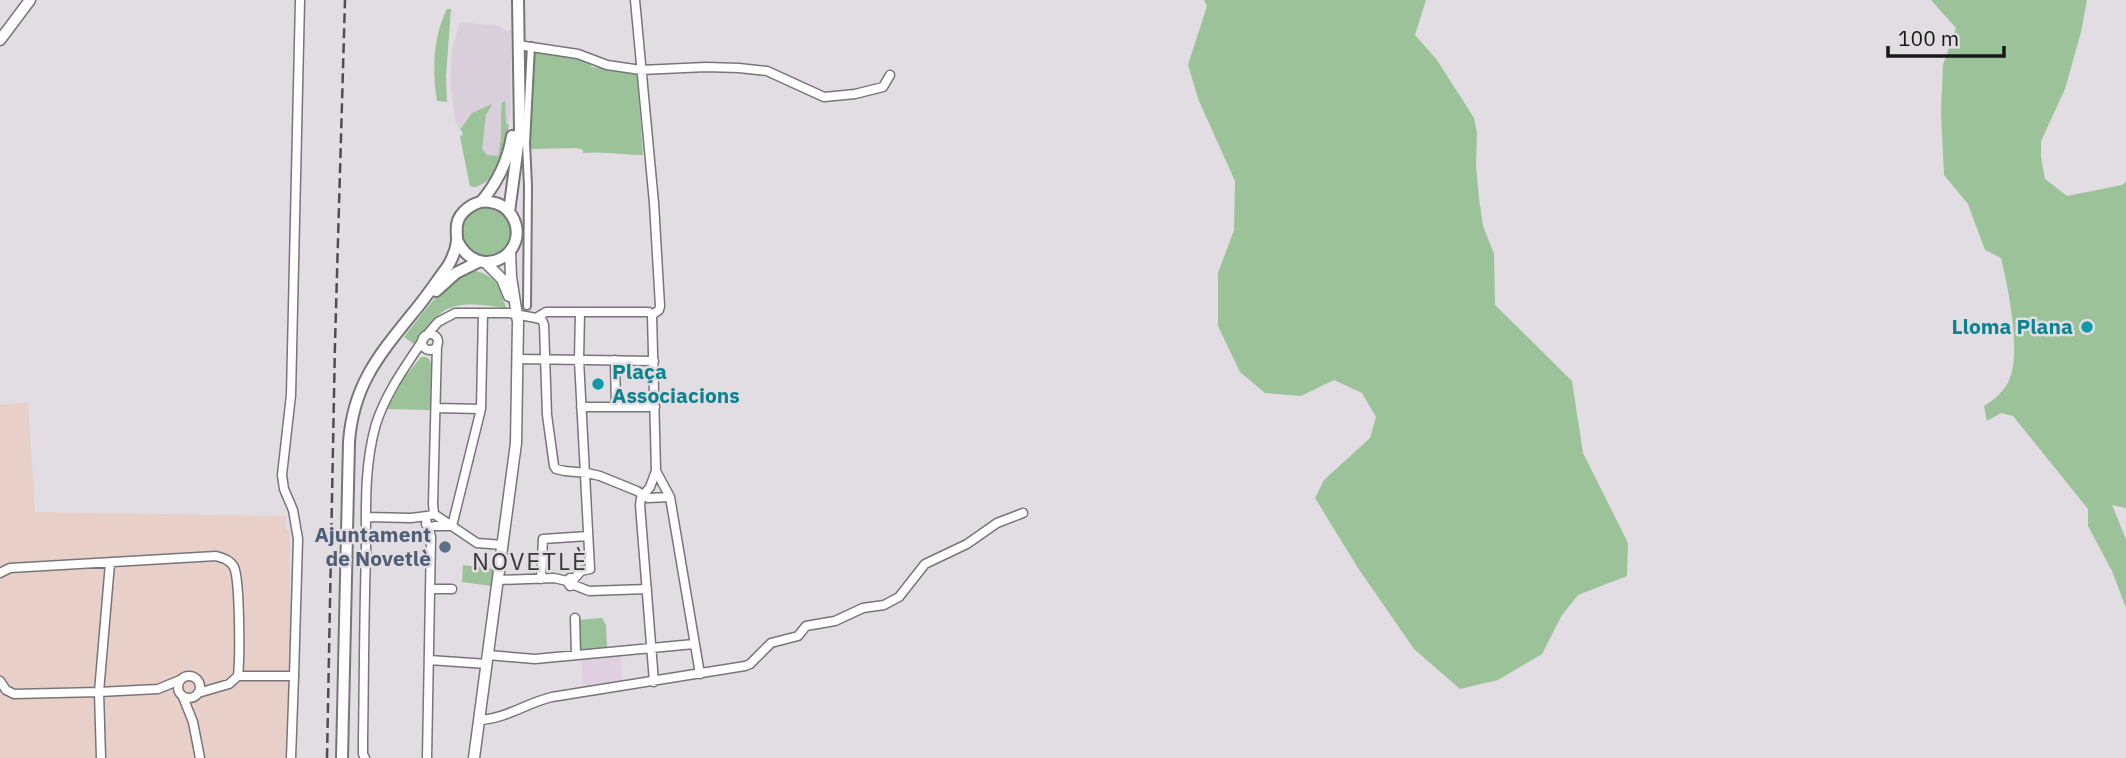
<svg xmlns="http://www.w3.org/2000/svg" width="2126" height="758" viewBox="0 0 2126 758" font-family="'IBM Plex Sans',sans-serif">
	<style>
		.commercial { fill: #e8cfc8 }
		.built { fill: #d8cfda }
		.education { fill: #e0cfe1 }
		.green { fill: #9bc298 }
		.lines { fill: none; stroke-linecap: round; stroke-linejoin: round }
		.pedestrian-casing { stroke: #787579; stroke-width: 10 }
		.minor-casing { stroke: #787579; stroke-width: 11 }
		.tertiary-casing { stroke: #787579; stroke-width: 13 }
		.secondary-casing { stroke: #787579; stroke-width: 14 }
		.pedestrian { stroke: #fff; stroke-width: 6 }
		.minor { stroke: #fff; stroke-width: 8 }
		.tertiary { stroke: #fff; stroke-width: 10 }
		.secondary { stroke: #fff; stroke-width: 10 }
		.rail { stroke: #4f4d4f; stroke-width: 2.5; stroke-dasharray: 10 5; stroke-linecap: butt }
		.culture-dot { fill: #0f9aa8; stroke: #e2dde3; stroke-width: 2.5 }
		.service-dot { fill: #5c6f8a; stroke: #e2dde3; stroke-width: 2.5 }
		.labels { text-anchor: middle; stroke-width: 5; stroke-linejoin: round; paint-order: stroke }
		.culture-label { font-size: 21px; font-weight: bold; fill: #0d838f; stroke: #e2dde3; text-anchor: end }
		.service-label { font-size: 21px; font-weight: bold; fill: #4e5e75; stroke: #e2dde3; text-anchor: end }
		.quarter-label { font-size: 24px; letter-spacing: 2px; fill: #3b383c; stroke: #e2dde3 }
	</style>
	<rect width="100%" height="100%" fill="#e2dde3"/>
	<path class="commercial" d="M28 402 35 512 286 516V530L290 531V758H0V405Z"/>
	<path class="built" d="M460 22 499 26 507 31 511 30V108L506 140 496 168 492 175 477 187 470 186 460 136 463 135 455 121 450 83 452 49Z"/>
	<path class="education" d="M621 655 622 683 584 690 581 659Z"/>
	<path class="green" d="M1204 0H1426L1415 35 1437 60 1474 118 1477 133 1476 165 1479 198 1483 226 1494 254 1495 305 1572 381 1583 453 1628 543 1627 576 1578 595 1562 615 1542 654 1498 680 1460 689 1414 649 1358 568 1315 498 1324 480 1370 438 1376 417 1362 393 1334 380 1301 396 1265 393 1240 372 1218 326V273L1234 230 1235 181 1199 101 1188 65 1207 6Z
		M1931 0H2087L2081 32 2065 89 2041 141V157L2045 179 2067 196 2122 185 2126 182V508L2112 505 2126 539V608L2112 571 2088 526V509L2013 416 2001 413 1987 421 1984 406C1994 400 2006 390 2010 378 2021 350 2008 287 2001 258L1985 250 1968 204 1944 175 1941 112 1943 65 1956 28Z
		M447 9H451L446 76 447 102 437 101C432 70 433 37 447 9Z
		M536 50 591 61V67L637 72 643 155C623 155 604 151 583 153V150L577 148 529 149 535 52Z
		M505 101 506 123 509 125C504 147 499 183 474 187L470 186 460 136 463 135 462 130H460L472 113 492 104 486 115 482 149 487 155 498 156C503 138 500 120 502 102Z
		M461 232a25 25 0 1 1 50 0a25 25 0 1 1-50 0Z
		M476 271C498 277 500 288 506 308 486 306 457 299 440 314 430 322 422 335 415 345L404 337C421 316 448 275 476 271Z
		M421 357H426L430 360 431 365 430 410 387 409 404 378Z
		M463 565 494 569 491 586 462 582Z
		M602 618 606 625 607 648 579 650 578 620Z"/>
	<g class="lines">
		<g class="pedestrian-casing">
			<path id="pedestrian" d="M527 306 528 186 526 143 531 46"/>
		</g>
		<g class="minor-casing">
			<path id="minor" d="M635 0 654 203 660 306 659 310 652 315
				M518 45 578 54 607 65 641 70 706 67 739 68 767 71 824 97 855 94 883 87 890 75
				M652 315 656 471 650 487 641 498 640 505 654 682
				M536 318 542 320 544 325 547 415 554 466 556 469 565 471 587 473 600 476 637 491 648 498 670 497
				M422 342a8 8 0 1 1 16 0a8 8 0 1 1-16 0Z
				M426 336 438 322 455 313H509L536 318 546 312H649L652 315
				M518 359 654 361
				M615 360 616 407
				M581 407H655
				M436 408 481 409
				M656 471 670 497 700 674
				M434 514 433 504 437 345
				M366 517 411 518 427 516
				M426 524 427 516 434 514 477 543 503 545
				M435 526H452
				M452 526 481 409 483 313
				M110 563 99 692 158 689 180 680
				M0 573 10 568 216 556C223 558 230 560 234 567 240 581 240 658 238 676L229 684 198 693
				M541 579 543 539 588 536
				M498 580 554 578 567 581 570 586 574 585 589 591 647 589
				M567 581 570 578 574 579 581 571 590 569 579 360 580 312
				M430 589H452
				M575 618 576 655
				M488 655 535 659 694 644
				M429 660 487 664
				M178 687a11 11 0 1 1 22 0a11 11 0 1 1-22 0Z
				M238 676H294L291 758
				M294 676 298 539 293 510 284 489 282 475 291 395 300 0
				M0 681 6 690 14 694 99 692 101 758
				M183 697 193 722 200 758
				M479 720C506 719 526 703 552 697L745 666 750 664 771 643 798 636 806 626 835 621 863 608 884 605 899 597 925 564 967 544 997 523 1023 513
				M365 758 363 754V740C364 677 364 615 366 552 366 510 364 465 376 424 386 393 405 367 423 340
				M427 758 431 537 428 525"/>
		</g>
		<g class="tertiary-casing">
			<path id="tertiary" d="M0 40 30 0
				M486 263 502 279 509 296
				M474 758 516 443 518 322 511 277 510 251"/>
		</g>
		<g class="secondary-casing">
			<path id="secondary" d="M481 202C497 183 508 161 512 136
				M509 212 520 130 518 0
				M436 291 456 273 478 262
				M342 758 349 442C353 386 378 356 412 314 425 299 436 282 448 266 452 259 456 250 457 241 457 231 455 223 461 215 468 206 479 200 490 202 499 203 507 208 512 216 533 253 478 285 457 240"/>
		</g>
		<use href="#pedestrian" class="pedestrian"/>
		<use href="#minor" class="minor"/>
		<use href="#tertiary" class="tertiary"/>
		<use href="#secondary" class="secondary"/>
		<path class="rail" d="M327 758 335 343 345 0"/>
	</g>
	<g class="culture-dot">
		<circle cx="2087" cy="327" r="7"/>
		<circle cx="598" cy="384" r="7"/>
	</g>
	<circle class="service-dot" cx="445" cy="547" r="7"/>
	<g class="labels">
		<g class="culture-label">
			<text x="2073" y="334">Lloma Plana</text>
			<text x="612" y="379" text-anchor="start">Plaça<tspan x="612" dy="24">Associacions</tspan></text>
		</g>
		<g class="service-label">
			<text x="431" y="542">Ajuntament<tspan x="431" dy="24">de Novetlè</tspan></text>
		</g>
		<g class="quarter-label">
			<text x="530" y="570">NOVETLÈ</text>
		</g>
	</g>
	<path d="M1888 46v10h116v-10" fill="none" stroke="#181718" stroke-width="3.5"/>
	<text x="1898" y="46" font-size="21" fill="#181718" stroke="#e2dde3" stroke-width="5" paint-order="stroke">100 m</text>
</svg>
